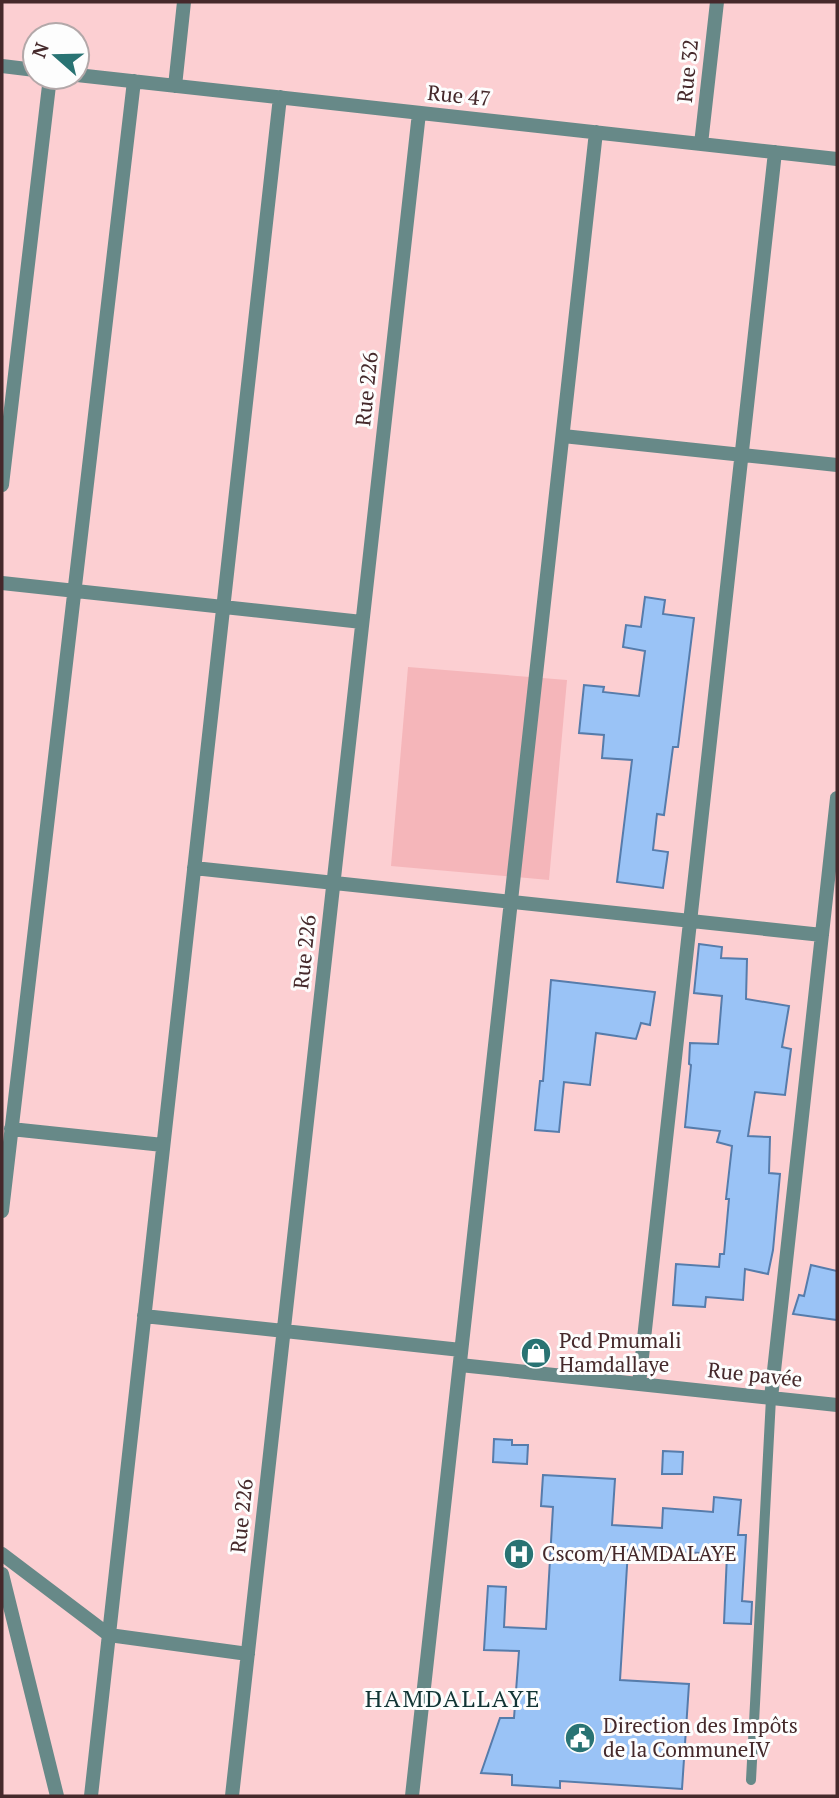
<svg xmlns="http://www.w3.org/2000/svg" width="839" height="1798" viewBox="0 0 839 1798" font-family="'PT Serif',serif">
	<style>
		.green { fill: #f5b6ba }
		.building { fill: #9ac3f6; stroke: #567cab; stroke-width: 2 }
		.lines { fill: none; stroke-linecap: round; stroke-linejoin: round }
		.service { stroke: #678988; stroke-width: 10 }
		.minor { stroke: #678988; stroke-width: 14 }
		.labels { text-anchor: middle; stroke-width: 6; stroke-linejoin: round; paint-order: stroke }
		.street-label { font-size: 21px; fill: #45292b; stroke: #fdfdfd }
		.poi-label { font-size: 21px; fill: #45292b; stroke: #fdfdfd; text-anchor: start }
		.quarter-label { font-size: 24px; letter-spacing: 2px; fill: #123535; stroke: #fdfdfd }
	</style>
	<rect width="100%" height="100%" fill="#fccfd2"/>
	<path class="green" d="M408 667 567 680 549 880 391 866Z"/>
	<path class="building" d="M645 597 665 600 663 614 694 618 678 747H673L664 815 657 814 653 850 668 852 663 888 617 882 632 760 602 758 604 735 579 733 584 685 604 687 603 692 639 696 645 651 623 647 626 625 641 627Z
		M699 944 722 947 721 958 747 959 746 999 789 1006 782 1047 791 1049 785 1095 755 1092 748 1136 770 1137 769 1173 780 1174 773 1250 768 1274 745 1269 743 1300 706 1297 705 1307 673 1305 676 1264 719 1267 720 1254H724L729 1199H726L732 1146 717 1142 720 1131 685 1127 691 1065 689 1064 690 1043 718 1044 722 996 694 993Z
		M551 980 655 992 650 1025 641 1023 636 1039 596 1033 590 1085 564 1082 559 1132 535 1130 540 1081H543Z
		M811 1265 837 1271V1320L793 1314 799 1295 804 1296Z
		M494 1439 512 1440V1445H528L527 1464 493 1462Z
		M663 1451 683 1452 682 1474H662Z
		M543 1475 615 1479 612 1525 662 1528 663 1508 713 1512 714 1497 741 1500 738 1535H746L742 1601 752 1602 751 1624 724 1623 727 1554 628 1550 620 1680 689 1684 682 1789 560 1781V1788L512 1785V1775L481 1773 500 1718H514L519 1651 484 1650 488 1586 506 1587 504 1627 546 1629 553 1507 541 1506Z"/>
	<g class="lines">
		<path class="service" d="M751 1780 771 1398"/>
		<path class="minor" d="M2 66 35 70
			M77 75 837 159
			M175 86 184 2
			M701 144 717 2
			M563 436 837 465
			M2 485 50 77
			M2 583 362 622
			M194 868 822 935
			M11 1129 163 1145
			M2 1211 134 81
			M144 1316 461 1350
			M460 1365 837 1405
			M639 1384 775 152
			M771 1398 837 798
			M2 1554 109 1635 248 1654
			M2 1574 57 1796
			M91 1796 280 97
			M232 1796 419 113
			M412 1796 596 132"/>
	</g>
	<defs>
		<g id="shop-disc" transform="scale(1.575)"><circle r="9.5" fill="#297373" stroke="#fdfdfd"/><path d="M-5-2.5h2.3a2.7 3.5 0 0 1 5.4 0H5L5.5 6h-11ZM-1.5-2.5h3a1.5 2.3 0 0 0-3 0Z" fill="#fff"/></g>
		<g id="hospital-disc" transform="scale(1.575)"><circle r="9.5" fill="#297373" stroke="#fdfdfd"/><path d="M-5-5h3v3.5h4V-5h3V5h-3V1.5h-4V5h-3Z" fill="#fff"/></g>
		<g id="civic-disc" transform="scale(1.575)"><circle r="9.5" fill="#297373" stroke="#fdfdfd"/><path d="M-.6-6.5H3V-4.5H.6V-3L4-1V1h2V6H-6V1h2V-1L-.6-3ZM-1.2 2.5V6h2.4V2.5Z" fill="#fff"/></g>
	</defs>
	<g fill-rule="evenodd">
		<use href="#shop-disc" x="536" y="1353"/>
		<use href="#hospital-disc" x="519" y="1554"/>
		<use href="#civic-disc" x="580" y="1738"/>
	</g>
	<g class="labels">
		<g class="street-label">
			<text transform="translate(688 71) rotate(-84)" y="7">Rue 32</text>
			<text transform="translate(459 96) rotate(6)" y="7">Rue 47</text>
			<text transform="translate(367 389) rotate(-84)" y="7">Rue 226</text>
			<text transform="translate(305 952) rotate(-84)" y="7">Rue 226</text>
			<text transform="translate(755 1375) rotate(6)" y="7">Rue pavée</text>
			<text transform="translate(242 1516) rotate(-84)" y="7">Rue 226</text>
		</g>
		<g class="poi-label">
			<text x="559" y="1348">Pcd Pmumali<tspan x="559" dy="24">Hamdallaye</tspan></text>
			<text x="542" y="1561">Cscom/HAMDALAYE</text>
			<text x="603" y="1733">Direction des Impôts<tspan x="603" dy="24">de la CommuneIV</tspan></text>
		</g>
		<g class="quarter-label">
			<text x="453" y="1707">HAMDALLAYE</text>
		</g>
	</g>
	<rect width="839" height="1798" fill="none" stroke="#45292b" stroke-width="7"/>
	<g transform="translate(56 56) rotate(290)"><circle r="33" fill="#fdfdfd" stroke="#b3a8a9" stroke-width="2"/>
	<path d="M0-5L12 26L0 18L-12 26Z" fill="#297373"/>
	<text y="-10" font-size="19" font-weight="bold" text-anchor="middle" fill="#45292b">N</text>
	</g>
</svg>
